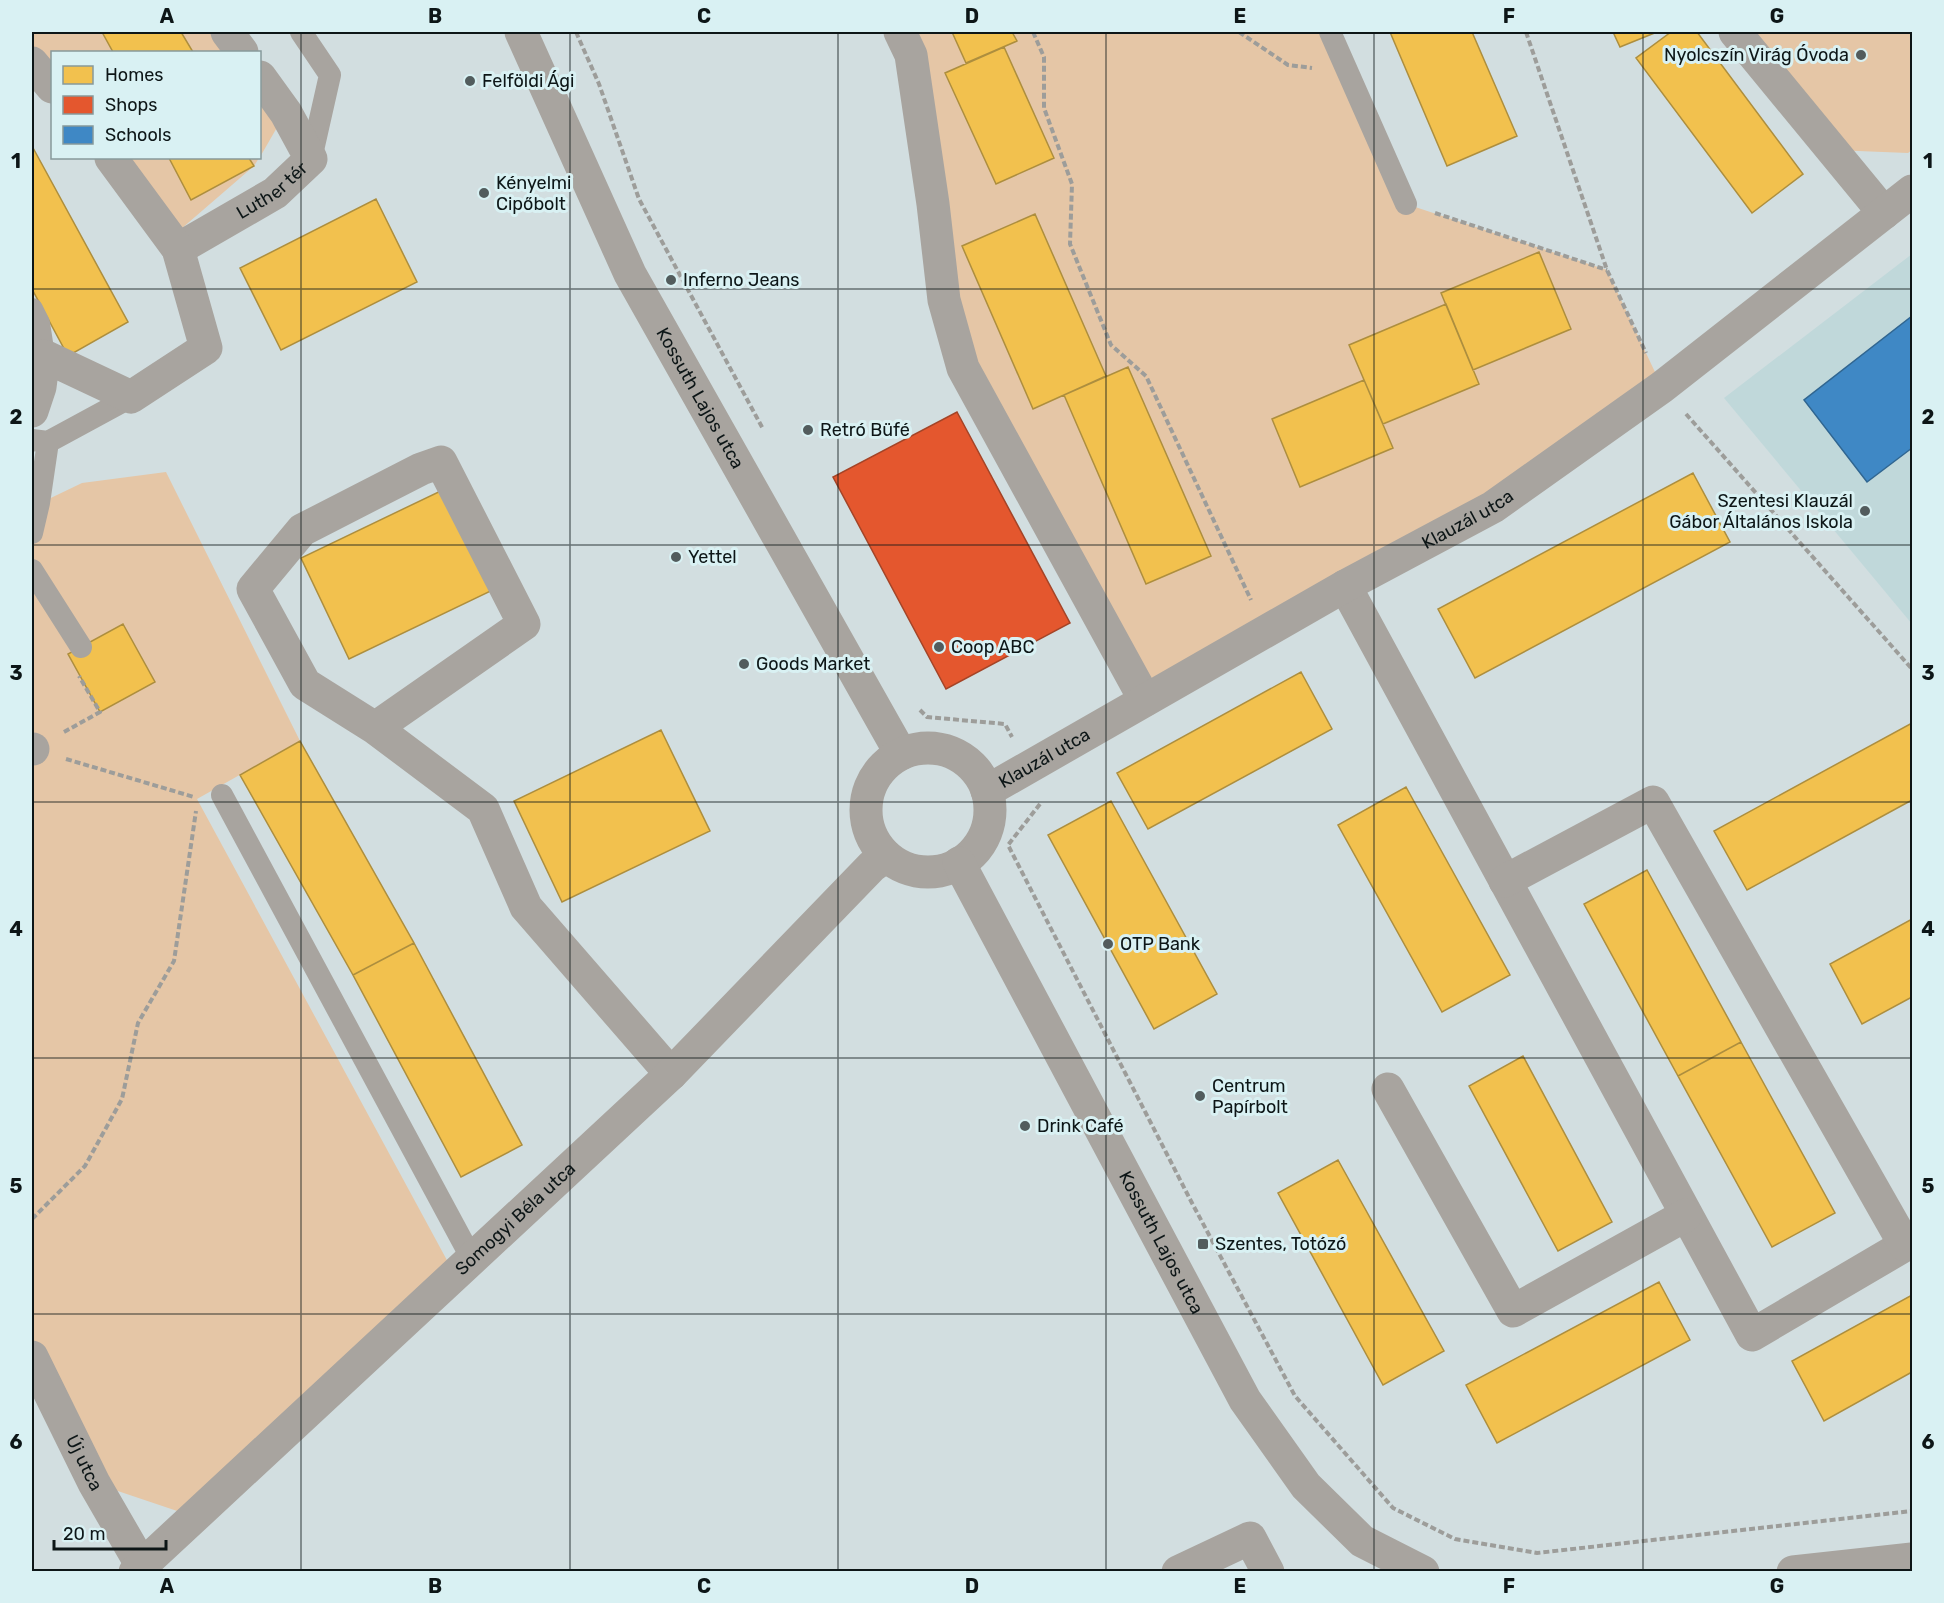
<svg xmlns="http://www.w3.org/2000/svg" width="1944" height="1603" viewBox="0 0 1944 1603" font-family="Rubik,sans-serif">
	<style>
		.built { fill: #c0d8da }
		.green { fill: #e5c6a6 }
		.homes { fill: #f2c14e; stroke: #ad8e3e; stroke-width: 1.5 }
		.shops { fill: #e4572e; stroke: #a44427; stroke-width: 1.5 }
		.schools { fill: #3f88c5; stroke: #306691; stroke-width: 1.5 }
		.lines { fill: none; stroke-linecap: round; stroke-linejoin: round }
		.path { stroke: #9d9d9a; stroke-width: 4; stroke-dasharray: 6 3; stroke-linecap: butt }
		.service { stroke: #a8a49f; stroke-width: 22 }
		.pedestrian { stroke: #a8a49f; stroke-width: 33 }
		.minor { stroke: #a8a49f; stroke-width: 33 }
		.tertiary { stroke: #a8a49f; stroke-width: 33 }
		.grid { fill: none; stroke: #0d1617; stroke-width: 1.5; stroke-opacity: 0.55 }
		.poi-dot { fill: #525c5d; stroke: #d9f1f3; stroke-width: 2 }
		.labels { text-anchor: middle; stroke-width: 6; stroke-linejoin: round; paint-order: stroke }
		.poi-label { font-size: 18px; fill: #0d1617; stroke: #d9f1f3; text-anchor: start }
		.street-label { font-size: 18px; fill: #0d1617; stroke: #d9f1f3 }
		.neatline { fill: none; stroke: #0d1617; stroke-width: 2 }
		.grid-label { font-size: 20px; text-anchor: middle; font-weight: bold; fill: #0d1617 }
	</style>
	<rect width="100%" height="100%" fill="#d2dee0"/>
	<path class="built" d="M1912 254V624L1724 398Z"/>
	<path class="green" d="M32 32H209L225 52H52V81L32 56Z
		M900 32H1330L1406 204 1607 270 1662 387 1145 700 963 368Z
		M1735 32H1912V150L1908 153 1833 150Z
		M260 98 279 124 260 157Z
		M119 158H259L254 166 181 229Z
		M166 472 300 741 197 799 455 1275 195 1517 94 1483 32 1352V507L82 483Z"/>
	<path class="homes" d="M102 32H181L193 52H113Z
		M952 32H1012L1017 41 966 63Z
		M1390 32H1472L1517 136 1447 166Z
		M1613 32H1657L1620 47Z
		M1671 32H1697L1803 174 1752 213 1636 58Z
		M1004 47 1054 158 996 184 945 73Z
		M32 146 128 322 68 356 32 289Z
		M169 158H249L254 166 191 200Z
		M376 199 417 282 281 350 240 268Z
		M1035 214 1106 376 1033 409 962 246Z
		M1539 252 1571 329 1473 370 1441 293Z
		M1446 304 1479 384 1383 424 1349 345Z
		M1128 367 1211 556 1146 584 1064 395Z
		M1364 380 1393 448 1300 487 1272 419Z
		M1693 473 1730 542 1475 678 1438 609Z
		M449 487 497 588 349 659 301 558Z
		M123 624 155 682 100 712 68 654Z
		M1301 672 1332 729 1148 829 1117 773Z
		M1912 723V800L1747 890 1714 831Z
		M661 730 710 831 562 902 514 801Z
		M300 741 414 943 353 975 240 775Z
		M1406 787 1510 975 1442 1012 1338 825Z
		M1111 801 1217 994 1154 1029 1048 835Z
		M1647 870 1741 1042 1678 1076 1584 904Z
		M1912 919V997L1862 1024 1830 964Z
		M414 943 522 1145 461 1177 353 975Z
		M1741 1042 1835 1213 1772 1247 1678 1076Z
		M1523 1056 1612 1222 1558 1251 1469 1086Z
		M1338 1160 1444 1351 1383 1385 1278 1193Z
		M1659 1282 1690 1340 1497 1443 1466 1385Z
		M1912 1295V1372L1824 1421 1792 1361Z"/>
	<path class="shops" d="M957 412 1070 623 946 689 833 477Z"/>
	<path class="schools" d="M1912 316V448L1867 482 1804 400Z"/>
	<g class="lines">
		<path class="path" d="M576 32 599 84 639 199 763 429
			M1033 32 1044 57V108L1072 184 1070 244 1111 345 1146 376 1251 600
			M1239 32 1288 65 1312 68
			M1526 32 1607 270 1646 353
			M1435 213 1607 270
			M1686 414 1912 669
			M920 710 927 717 1005 724 1012 737
			M64 732 100 712 79 676
			M66 759 194 797
			M1040 804 1008 845 1192 1203 1295 1396 1393 1508 1455 1539 1537 1553 1912 1511
			M32 1219 85 1166 122 1099 138 1023 174 961 196 811"/>
		<path class="service" d="M301 32 330 75 311 159
			M1330 32 1406 204
			M32 309 39 323 44 356
			M32 440 48 442 131 397
			M32 533 39 503 48 442
			M32 570 81 647
			M222 795 472 1259"/>
		<path class="pedestrian" d="M32 749H33"/>
		<g class="minor">
			<path d="M227 32 242 52"/>
			<path d="M900 32 911 55 933 204 944 300 963 368 1145 700"/>
			<path d="M1735 32 1884 213"/>
			<path d="M32 63 52 87"/>
			<path id="s1" d="M178 249 275 193 311 159 286 113 260 77"/>
			<path d="M32 411 40 387 44 356 131 397 206 348 178 249 111 158"/>
			<path d="M1345 586 1752 1335 1912 1241"/>
			<path d="M375 728 305 684 253 589 302 530 421 469 441 462 524 624 375 728 483 809 526 907 671 1074"/>
			<path id="s2" d="M987 791 1345 586 1493 507 1662 387 1912 191"/>
			<path d="M1505 881 1653 802 1905 1245"/>
			<path d="M1388 1089 1513 1311 1686 1215"/>
			<path id="s3" d="M32 1357 94 1483 142 1566"/>
			<path id="s4" d="M135 1572 671 1074 872 866 886 856"/>
			<path d="M1178 1572 1250 1538 1268 1572"/>
		</g>
		<g class="tertiary">
			<path id="s5" d="M521 32 630 274 901 754"/>
			<circle cx="928" cy="810" r="62"/>
			<path id="s6" d="M959 863 1245 1400 1306 1486 1362 1541 1423 1572"/>
			<path d="M1793 1572 1912 1559"/>
		</g>
	</g>
	<path class="grid" d="M301 32V1572M570 32V1572M838 32V1572M1106 32V1572M1374 32V1572M1643 32V1572M32 289H1912M32 545H1912M32 802H1912M32 1058H1912M32 1314H1912"/>
	<g class="poi-dot">
		<circle cx="1861" cy="55" r="6"/>
		<circle cx="470" cy="81" r="6"/>
		<circle cx="484" cy="193" r="6"/>
		<circle cx="671" cy="280" r="6"/>
		<circle cx="808" cy="430" r="6"/>
		<circle cx="1865" cy="511" r="6"/>
		<circle cx="676" cy="557" r="6"/>
		<circle cx="939" cy="647" r="6"/>
		<circle cx="744" cy="664" r="6"/>
		<circle cx="1108" cy="944" r="6"/>
		<circle cx="1200" cy="1096" r="6"/>
		<circle cx="1025" cy="1126" r="6"/>
		<rect x="1197" y="1238" width="12" height="12" rx="3"/>
	</g>
	<g class="labels">
		<g class="poi-label">
			<text x="1849" y="61" text-anchor="end">Nyolcszín Virág Óvoda</text>
			<text x="482" y="87">Felföldi Ági</text>
			<text x="496" y="189">Kényelmi<tspan x="496" dy="21">Cipőbolt</tspan></text>
			<text x="683" y="286">Inferno Jeans</text>
			<text x="820" y="436">Retró Büfé</text>
			<text x="1853" y="507" text-anchor="end">Szentesi Klauzál<tspan x="1853" dy="21">Gábor Általános Iskola</tspan></text>
			<text x="688" y="563">Yettel</text>
			<text x="951" y="653">Coop ABC</text>
			<text x="756" y="670">Goods Market</text>
			<text x="1120" y="950">OTP Bank</text>
			<text x="1212" y="1092">Centrum<tspan x="1212" dy="21">Papírbolt</tspan></text>
			<text x="1037" y="1132">Drink Café</text>
			<text x="1215" y="1250">Szentes, Totózó</text>
		</g>
		<g class="street-label">
			<text dy="6" stroke="none"><textPath href="#s1" startOffset="111">Luther tér</textPath></text>
			<text dy="6" stroke="none"><textPath href="#s5" startOffset="408">Kossuth Lajos utca</textPath></text>
			<text dy="6" stroke="none"><textPath href="#s2" startOffset="552">Klauzál utca</textPath></text>
			<text dy="6" stroke="none"><textPath href="#s2" startOffset="66">Klauzál utca</textPath></text>
			<text dy="6" stroke="none"><textPath href="#s4" startOffset="519">Somogyi Béla utca</textPath></text>
			<text dy="6" stroke="none"><textPath href="#s6" startOffset="430">Kossuth Lajos utca</textPath></text>
			<text dy="6" stroke="none"><textPath href="#s3" startOffset="118">Új utca</textPath></text>
		</g>
	</g>
	<rect width="1944" height="1603" fill="none" stroke="#d9f1f3" stroke-width="66"/>
	<rect x="51" y="51" width="210" height="108" fill="#d9f1f3" stroke="#87999b" stroke-width="1.5"/>
	<rect x="63" y="66" width="30" height="18" fill="#f2c14e" stroke="#87999b" stroke-width="1.5"/>
	<text x="105" y="81" font-size="18" fill="#0d1617">Homes</text>
	<rect x="63" y="96" width="30" height="18" fill="#e4572e" stroke="#87999b" stroke-width="1.5"/>
	<text x="105" y="111" font-size="18" fill="#0d1617">Shops</text>
	<rect x="63" y="126" width="30" height="18" fill="#3f88c5" stroke="#87999b" stroke-width="1.5"/>
	<text x="105" y="141" font-size="18" fill="#0d1617">Schools</text>
	<path d="M54 1540v9h112v-9" fill="none" stroke="#0d1617" stroke-width="3"/>
	<text x="63" y="1540" font-size="18" fill="#0d1617" stroke="#d9f1f3" stroke-width="4.5" paint-order="stroke">20 m</text>
	<rect x="33" y="33" width="1878" height="1537" class="neatline"/>
	<g class="grid-label">
		<text x="167" y="23">A</text>
		<text x="435" y="23">B</text>
		<text x="704" y="23">C</text>
		<text x="972" y="23">D</text>
		<text x="1240" y="23">E</text>
		<text x="1509" y="23">F</text>
		<text x="1777" y="23">G</text>
		<text x="16" y="168">1</text>
		<text x="1928" y="168">1</text>
		<text x="16" y="424">2</text>
		<text x="1928" y="424">2</text>
		<text x="16" y="680">3</text>
		<text x="1928" y="680">3</text>
		<text x="16" y="936">4</text>
		<text x="1928" y="936">4</text>
		<text x="16" y="1193">5</text>
		<text x="1928" y="1193">5</text>
		<text x="16" y="1449">6</text>
		<text x="1928" y="1449">6</text>
		<text x="167" y="1593">A</text>
		<text x="435" y="1593">B</text>
		<text x="704" y="1593">C</text>
		<text x="972" y="1593">D</text>
		<text x="1240" y="1593">E</text>
		<text x="1509" y="1593">F</text>
		<text x="1777" y="1593">G</text>
	</g>
</svg>
